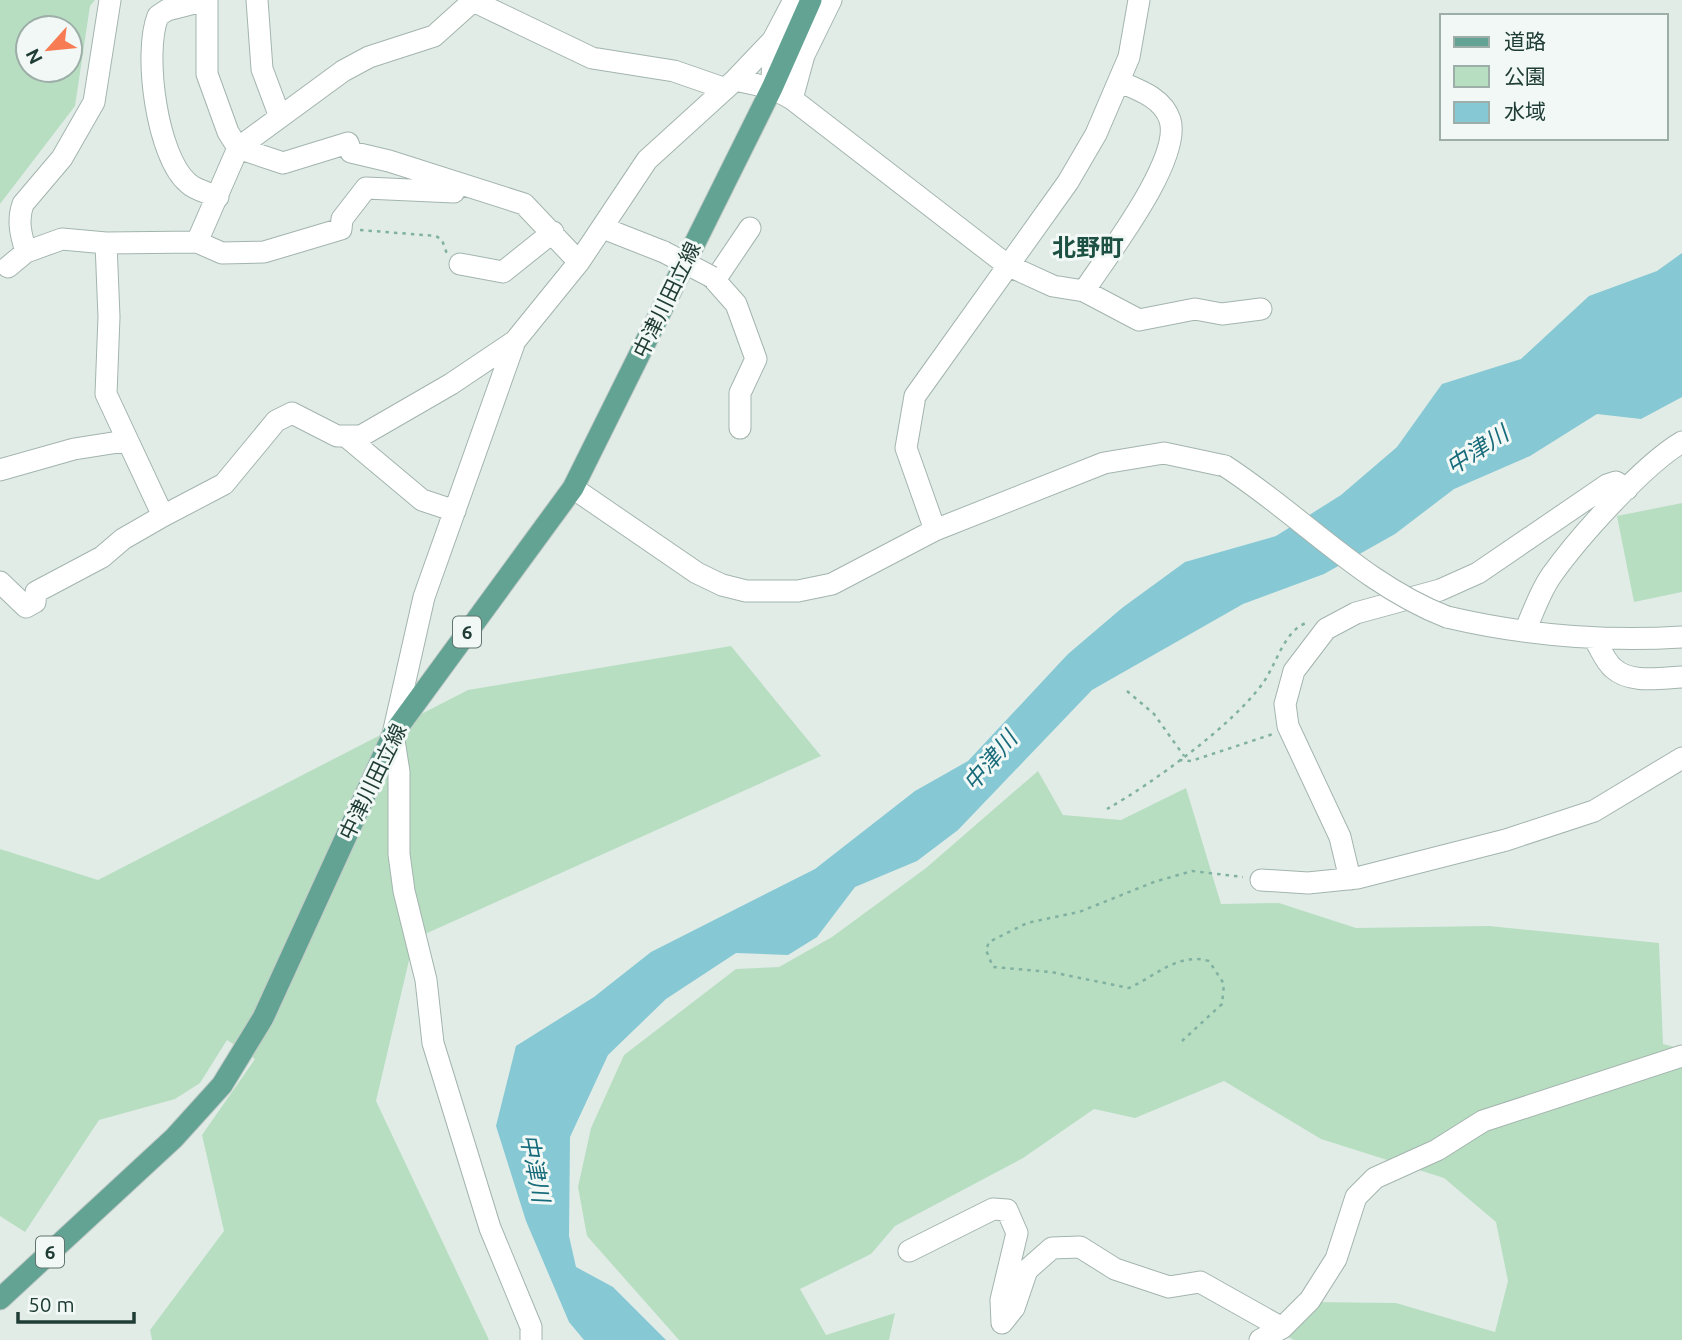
<svg xmlns="http://www.w3.org/2000/svg" width="1682" height="1340" viewBox="0 0 1682 1340" font-family="Ubuntu,'Noto Sans JP',sans-serif">
	<style>
		.green { fill: #b8dec2; fill-rule: evenodd }
		.water { fill: #86c8d4 }
		.lines { fill: none; stroke-linecap: round; stroke-linejoin: round }
		.minor-casing { stroke: #a3b4ae; stroke-width: 23 }
		.major-casing { stroke: #c1c9c6; stroke-width: 23 }
		.path { stroke: #80b1a1; stroke-width: 2.5; stroke-dasharray: 3.5 5; stroke-linecap: butt }
		.minor { stroke: #fff; stroke-width: 21 }
		.major { stroke: #63a393; stroke-width: 21 }
		.minor-bridge-casing { stroke: #a3b4ae; stroke-width: 23; stroke-linecap: butt }
		.minor-bridge { stroke: #fff; stroke-width: 21 }
		.labels { text-anchor: middle; stroke-width: 6; stroke-linejoin: round; paint-order: stroke }
		.shield { fill: #f1f8f5; stroke: #5f756f; stroke-width: 2 }
		.shield-label { font-size: 19px; font-weight: bold; fill: #203d35 }
		.street-label { font-size: 21px; fill: #203d35; stroke: #f1f8f5 }
		.water-label { font-size: 23px; font-style: italic; fill: #186b7b; stroke: #f1f8f5 }
		.quarter-label { font-size: 24px; font-weight: bold; fill: #1b5043; stroke: #f1f8f5 }
	</style>
	<rect width="100%" height="100%" fill="#e1ece7"/>
	<path class="green" d="M0 0H95L90 6 75 106 0 204ZM70 28V70H28V28Z
		M1682 503V592L1634 602 1617 516Z
		M731 646 821 756 414 939 376 1101 489 1340H152L150 1330 224 1231 202 1135 255 1059 227 1040 200 1083 175 1099 99 1120 25 1232 0 1216V849L98 880 468 690Z
		M1038 771 1063 815 1121 820 1186 788 1221 904 1279 903 1356 928 1489 926 1659 943 1663 1044 1682 1049V1340H1294L1286 1336 1310 1302 1396 1303 1495 1332 1508 1281 1496 1222 1444 1178 1321 1139 1224 1081 1135 1118 1094 1109 1023 1158 895 1226 871 1254 800 1289 826 1335 895 1313 889 1340H679L587 1236 578 1187 591 1128 624 1055 736 969 779 967 832 937 926 868Z"/>
	<path class="water" d="M1682 253V397L1641 419 1597 414 1530 456 1454 489 1395 534 1324 574 1243 604 1092 690 958 830 917 861 855 887 817 937 788 955 736 953 666 999 608 1055 570 1137 569 1236 576 1267 613 1287 666 1340H584L569 1322 526 1221 496 1126 516 1046 594 997 651 952 815 869 915 791 968 761 1068 654 1122 608 1185 562 1276 536 1341 495 1397 447 1442 384 1521 359 1589 296 1657 271Z"/>
	<g class="lines">
		<g class="minor-casing">
			<path id="minor" d="M206 0 167 10 158 16C143 53 157 157 188 183 195 190 209 193 218 197
				M207 0V74L228 132 238 148 283 163 348 143 351 152 389 161 524 204 579 262
				M257 0 262 69 280 117
				M471 0 592 58 674 71 723 88
				M735 80 773 40
				M772 88 773 40 794 0
				M792 99 804 55 831 0
				M603 228 664 252
				M197 242 238 148 343 71 369 57 434 36 473 1
				M106 243 109 317 106 394 163 516
				M26 252C21 235 17 221 23 204L62 158 94 102 110 0
				M460 264 503 272 553 232
				M8 267 26 252 62 239 106 243 197 242 222 253 264 252 341 229 342 219 366 188 454 192
				M712 277 736 304 756 359 740 393V428
				M715 280 750 228
				M1084 291C1106 257 1182 160 1170 120 1163 98 1139 90 1120 82
				M515 341 424 597 393 734 399 772V854L404 891 426 980 433 1043 490 1228 531 1327V1340
				M348 438 422 500 455 511
				M0 470 74 449 125 441
				M573 488 697 573 722 585 746 591H798L832 584 935 530 1104 463 1164 453 1225 466
				M935 530 906 448 915 396 1068 182 1096 134 1129 57 1139 0
				M0 582 26 607 35 602 36 592 102 557 123 539 163 516 224 484 276 421 292 413 337 436H361L451 384 515 341 579 262 647 160 735 80 772 88 792 99 1007 265 1053 286 1084 291 1139 320 1195 309 1222 314 1261 309
				M1447 617C1524 635 1603 642 1682 637
				M1526 629C1533 612 1540 592 1551 576 1578 538 1643 465 1682 442
				M1595 640C1600 648 1605 661 1613 668 1630 684 1661 678 1682 677
				M1350 879 1340 837 1288 726 1285 704 1294 671 1326 629 1356 613 1440 590 1478 573 1607 485 1616 482 1627 489
				M1261 880 1308 883 1357 878 1506 840 1594 811 1682 758
				M909 1251 993 1209 1007 1210 1017 1233 1001 1300 1002 1323 1014 1308 1027 1270 1052 1248 1080 1247 1115 1269 1169 1287 1200 1282 1282 1328 1310 1300 1336 1259 1356 1197 1375 1178 1437 1150 1483 1121 1682 1056
				M1260 1340 1282 1328"/>
		</g>
		<g class="major-casing">
			<path id="major" d="M0 1299 174 1138 222 1085 263 1018 393 734 573 488 772 88 811 0"/>
		</g>
		<path class="path" d="M360 230 436 236 442 240 447 254
			M1127 691 1154 714 1184 756
			M1179 760 1191 761 1273 734
			M1107 809C1153 783 1233 725 1263 683 1276 665 1284 631 1306 623
			M1182 1041 1222 1004 1224 984 1209 961C1178 952 1156 976 1129 988L1051 972 993 967 986 950 989 942 1027 923 1079 912 1154 882 1192 871 1243 877"/>
		<use href="#minor" class="minor"/>
		<use href="#major" class="major"/>
		<g class="minor-bridge-casing">
			<path id="minor-bridge" d="M664 252 712 277
				M1225 466C1301 515 1362 584 1447 617"/>
		</g>
		<use href="#minor-bridge" class="minor-bridge"/>
	</g>
	<g class="labels">
		<g class="shield">
			<rect x="453" y="616.5" width="28" height="31" rx="5"/>
			<rect x="36" y="1236.5" width="28" height="31" rx="5"/>
		</g>
		<g class="shield-label">
			<text x="467" y="639">6</text>
			<text x="50" y="1259">6</text>
		</g>
		<g class="street-label">
			<text transform="translate(667 300) rotate(-64)" y="7">中津川田立線</text>
			<text transform="translate(373 782) rotate(-64)" y="7">中津川田立線</text>
		</g>
		<g class="water-label">
			<text transform="translate(1477 450) rotate(-33)" y="8">中津川</text>
			<text transform="translate(990 761) rotate(-50)" y="8">中津川</text>
			<text transform="translate(535 1168) rotate(79)" y="8">中津川</text>
		</g>
		<g class="quarter-label">
			<text x="1088" y="256">北野町</text>
		</g>
	</g>
	<rect x="1440" y="14" width="228" height="126" fill="#f1f8f5" stroke="#9dada8" stroke-width="2"/>
	<rect x="1454" y="37" width="35" height="10" fill="#63a393" stroke="#9dada8" stroke-width="2"/>
	<text x="1504" y="49" font-size="21" fill="#203d35">道路</text>
	<rect x="1454" y="66" width="35" height="21" fill="#b8dec2" stroke="#9dada8" stroke-width="2"/>
	<text x="1504" y="84" font-size="21" fill="#203d35">公園</text>
	<rect x="1454" y="102" width="35" height="21" fill="#86c8d4" stroke="#9dada8" stroke-width="2"/>
	<text x="1504" y="119" font-size="21" fill="#203d35">水域</text>
	<g transform="translate(49 49) rotate(243)"><circle r="33" fill="#f1f8f5" stroke="#9dada8" stroke-width="2"/>
	<path d="M0-5L12 26L0 18L-12 26Z" fill="#f77b53"/>
	<text y="-10" font-size="19" font-weight="bold" text-anchor="middle" fill="#203d35">N</text>
	</g>
	<path d="M18 1312v10h116v-10" fill="none" stroke="#203d35" stroke-width="3.5"/>
	<text x="28" y="1312" font-size="21" fill="#203d35" stroke="#f1f8f5" stroke-width="5" paint-order="stroke">50 m</text>
</svg>
